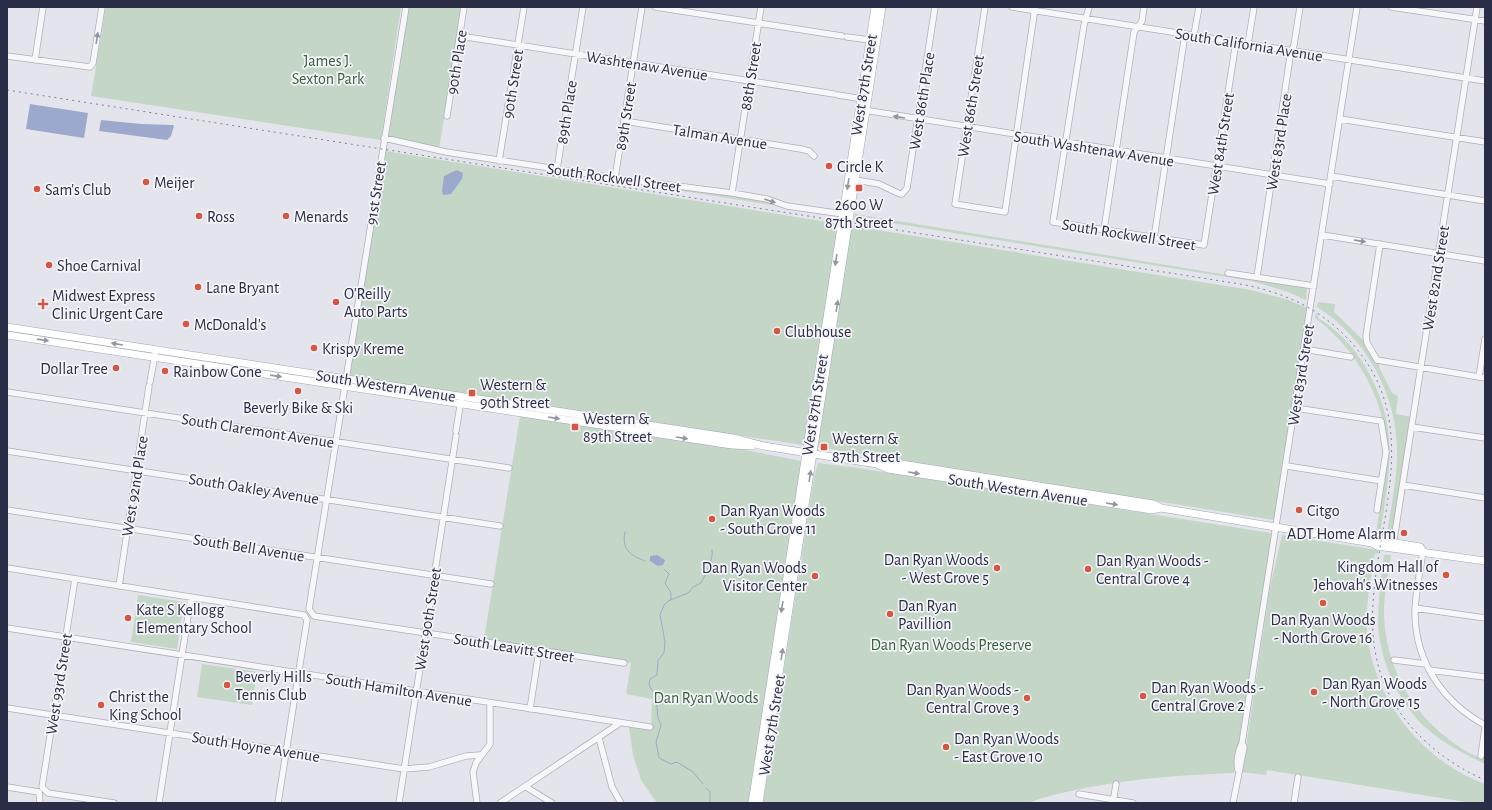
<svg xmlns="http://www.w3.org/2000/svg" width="1492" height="810" viewBox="0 0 1492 810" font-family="'Alegreya Sans',sans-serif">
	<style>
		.green { fill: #c4d6c5 }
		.water { fill: #9da8cd }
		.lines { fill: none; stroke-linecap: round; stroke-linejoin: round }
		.stream { stroke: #9da8cd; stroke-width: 1 }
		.minor-casing { stroke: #acaeba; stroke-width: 7 }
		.major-casing { stroke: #a2a5b8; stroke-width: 8 }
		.minor { stroke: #f7f7fa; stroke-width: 5.5 }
		.major { stroke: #fff; stroke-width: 7 }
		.rail { stroke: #7c7f97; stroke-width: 1; stroke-dasharray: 2 4; stroke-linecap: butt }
		.oneway { fill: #9092a0 }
		.oneway2 { fill: #9496a2 }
		.poi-dot { fill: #d55645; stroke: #f4f4f9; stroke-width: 1.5 }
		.labels { text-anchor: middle; stroke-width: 3.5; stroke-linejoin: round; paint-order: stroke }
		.street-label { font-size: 16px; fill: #2a2d46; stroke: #f4f4f9 }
		.park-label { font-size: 16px; fill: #37623a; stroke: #f4f4f9 }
		.poi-label { font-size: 16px; fill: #2a2d46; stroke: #f4f4f9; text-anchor: start }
	</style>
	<rect width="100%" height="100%" fill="#e4e5ec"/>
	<path class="green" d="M106 7H401L381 140 91 96Z
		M409 7H462L439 149 392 137 388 135Z
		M385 151 1251 290 1286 299 1307 308 1274 520 861 454 351 376 350 371Z
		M531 167 767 201 785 207Z
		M855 214 1307 288 1306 300 1288 292 1252 281 854 217Z
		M1318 302 1335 304 1334 312 1363 340 1379 364V367L1392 393 1398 396 1396 414 1411 417 1391 540 1386 539C1390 511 1397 482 1397 454 1398 395 1366 338 1317 307Z
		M1316 313 1318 315V318C1338 330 1354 347 1366 368 1400 427 1390 470 1380 534L1376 533C1379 514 1382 495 1385 476 1386 468 1389 459 1388 451 1384 399 1357 349 1315 318Z
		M520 416 751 451 801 461 798 490 748 803H657L641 780 633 755 629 727 651 730 652 699 626 694 631 663 499 643 484 639Z
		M818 463 858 468 1271 533 1267 572 1234 773C1164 776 1094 781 1027 803H763L814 477Z
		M1282 535 1378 550V554L1375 553C1371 579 1365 606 1367 632 1373 699 1422 761 1485 784V803H1472L1267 770 1266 775 1242 772 1270 588Z
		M1384 555H1391C1389 572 1385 590 1384 607 1383 655 1404 702 1441 733 1453 743 1469 755 1485 759V764C1465 754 1442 743 1425 727 1398 702 1380 661 1378 624 1378 601 1381 578 1384 555Z
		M138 595 184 602 177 649 131 642Z
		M202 664 257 672 252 705 197 697Z"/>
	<path class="water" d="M30 104 88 113 84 138 26 129Z
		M101 120 141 124 173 125 174 126 171 136 167 140 99 131Z
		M457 170 463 173 462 179 451 194 443 195 442 191 444 176Z
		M657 555 665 560 663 565 658 566 650 561V556Z"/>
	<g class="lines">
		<path class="stream" d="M625 532C621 549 631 556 645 561
			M664 569 669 574 665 583 671 593V599
			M703 784 693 772 677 762 671 764 659 758 656 742 661 725 658 718 656 697 649 685 650 679 657 675 658 660 664 653 665 642 660 615 664 605 668 601 688 593 693 587 701 583C705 575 714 559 712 550
			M706 788 710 792V803"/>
		<g class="minor-casing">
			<path id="minor" d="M406 7 309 609 314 616 624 663
				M655 7 842 36
				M985 7 955 204 1005 212 1035 8
				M1012 7 1485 81
				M1089 7 1084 25 1053 222 1204 245 1236 42
				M1391 7 1485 21
				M1194 35 1199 7
				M460 36 834 94
				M847 37 870 40
				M1248 44 1254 7
				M7 56 90 67 93 63 102 7
				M35 60 43 7
				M838 95 863 99
				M864 110 1330 184
				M447 116 464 7
				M1340 119 1485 142
				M624 121 801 149 809 151 814 156
				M384 138 446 152 615 178 732 193 767 199 787 206 843 214
				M499 161 524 7
				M557 169 583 7
				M1331 176 1485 201
				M615 178 642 7
				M856 180 879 184 900 194H902L907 188 935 7
				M732 193 761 7
				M1104 230 1134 32 1142 21 1144 7
				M1322 235 1485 261
				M1154 238 1185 34
				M1380 244 1366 336 1367 343 1377 360 1485 378
				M1228 273 1314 286
				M1257 277 1290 57 1294 45 1300 7
				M1304 349 1351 357
				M1479 377 1485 339
				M150 382 155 354
				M7 392 509 468
				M1295 408 1381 421 1386 452 1377 510
				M1412 427 1485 438
				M456 431 461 400
				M7 451 500 526
				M1287 466 1382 481
				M1403 485 1485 498
				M7 510 491 584
				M1393 546 1477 7
				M1423 551C1420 572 1415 594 1415 615 1416 663 1444 703 1485 725
				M7 568 304 615 307 620 278 803
				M75 579 42 787 48 793 114 803
				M119 586 149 386
				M1415 608 1485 618
				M7 628 650 727
				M1394 660 1426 664
				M1429 670 1485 677
				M7 708 404 769 429 767 466 756 480 755
				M530 709 539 651
				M599 738 612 787 621 803
				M1481 756 1485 728
				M1238 770C1236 762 1238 750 1242 743L1357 7
				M7 787 39 792 40 803
				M526 787 552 803
				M1079 794 1133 803
				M159 803 191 597
				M399 803 456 436
				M477 803 473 772 476 763 490 744V703
				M500 803 620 723
				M1113 803 1116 784
				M1233 803 1244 747 1242 743
				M1294 803 1298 777"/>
		</g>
		<g class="major-casing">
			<path id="major" d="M7 327 733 438 764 446 877 464 889 462 1153 504 1161 508 1372 543 1377 546 1485 561
				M7 335 732 445 752 446
				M877 464 888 469 1152 510 1161 508
				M1372 543 1378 540 1420 547 1423 551
				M752 803 875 7
				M759 803 882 7"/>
		</g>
		<use href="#minor" class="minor"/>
		<use href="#major" class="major"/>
		<path class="rail" d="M7 90 1240 284C1283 292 1320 308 1350 341 1458 459 1310 604 1408 723 1429 748 1455 767 1485 780"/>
	</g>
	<defs><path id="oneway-solid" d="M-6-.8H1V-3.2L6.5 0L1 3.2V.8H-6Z"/></defs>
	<g class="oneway">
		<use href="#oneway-solid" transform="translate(97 38) rotate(-81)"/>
		<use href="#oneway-solid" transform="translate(899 117) rotate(-171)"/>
		<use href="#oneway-solid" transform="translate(770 201) rotate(19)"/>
		<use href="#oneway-solid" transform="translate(1360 241) rotate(9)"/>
	</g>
	<g class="oneway2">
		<use href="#oneway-solid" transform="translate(848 184) rotate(99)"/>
		<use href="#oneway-solid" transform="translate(836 260) rotate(99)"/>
		<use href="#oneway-solid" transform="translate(837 306) rotate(-81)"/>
		<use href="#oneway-solid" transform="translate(43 340) rotate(8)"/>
		<use href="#oneway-solid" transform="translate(117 344) rotate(-171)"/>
		<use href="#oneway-solid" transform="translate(276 376) rotate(8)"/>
		<use href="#oneway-solid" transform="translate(554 418) rotate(9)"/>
		<use href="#oneway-solid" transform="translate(682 438) rotate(9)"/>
		<use href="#oneway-solid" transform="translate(914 473) rotate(9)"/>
		<use href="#oneway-solid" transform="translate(810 476) rotate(-81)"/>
		<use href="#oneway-solid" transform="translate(1112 504) rotate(9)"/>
		<use href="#oneway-solid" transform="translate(782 607) rotate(99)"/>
		<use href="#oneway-solid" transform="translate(782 654) rotate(-81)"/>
	</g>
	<g class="poi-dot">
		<circle cx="829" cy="166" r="4"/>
		<circle cx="146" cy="182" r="4"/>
		<rect x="855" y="184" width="8" height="8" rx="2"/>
		<circle cx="37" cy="189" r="4"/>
		<circle cx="199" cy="216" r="4"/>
		<circle cx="286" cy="216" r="4"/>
		<circle cx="49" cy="265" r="4"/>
		<circle cx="198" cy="287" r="4"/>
		<circle cx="336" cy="302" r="4"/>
		<path d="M41 298h4v4h4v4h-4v4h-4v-4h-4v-4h4z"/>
		<circle cx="186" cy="324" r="4"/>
		<circle cx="777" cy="331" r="4"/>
		<circle cx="314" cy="348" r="4"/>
		<circle cx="116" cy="368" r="4"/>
		<circle cx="165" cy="371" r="4"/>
		<circle cx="298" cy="391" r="4"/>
		<rect x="468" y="389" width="8" height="8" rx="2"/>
		<rect x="571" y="423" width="8" height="8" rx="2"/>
		<rect x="820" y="443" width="8" height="8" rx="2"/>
		<circle cx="1299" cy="510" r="4"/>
		<circle cx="712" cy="519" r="4"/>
		<circle cx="1404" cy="533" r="4"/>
		<circle cx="997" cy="568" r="4"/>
		<circle cx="1088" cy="569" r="4"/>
		<circle cx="1446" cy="575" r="4"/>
		<circle cx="815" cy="576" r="4"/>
		<circle cx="1323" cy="603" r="4"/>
		<circle cx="890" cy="614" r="4"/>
		<circle cx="128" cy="618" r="4"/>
		<circle cx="227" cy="685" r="4"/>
		<circle cx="1314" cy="692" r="4"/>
		<circle cx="1143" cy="696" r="4"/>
		<circle cx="1027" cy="698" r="4"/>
		<circle cx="101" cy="705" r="4"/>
		<circle cx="946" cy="747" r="4"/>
	</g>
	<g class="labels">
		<g class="street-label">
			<text transform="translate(1249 44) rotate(9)" y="6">South California Avenue</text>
			<text transform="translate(456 62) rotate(-81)" y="6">90th Place</text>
			<text transform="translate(647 65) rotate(9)" y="6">Washtenaw Avenue</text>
			<text transform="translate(750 76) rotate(-81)" y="6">88th Street</text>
			<text transform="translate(512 84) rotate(-81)" y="6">90th Street</text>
			<text transform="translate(863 85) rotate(-81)" y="6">West 87th Street</text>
			<text transform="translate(921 101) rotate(-81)" y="6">West 86th Place</text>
			<text transform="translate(970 106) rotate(-81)" y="6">West 86th Street</text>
			<text transform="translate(566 112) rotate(-81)" y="6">89th Place</text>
			<text transform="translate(625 116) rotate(-81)" y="6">89th Street</text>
			<text transform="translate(720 136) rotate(9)" y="6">Talman Avenue</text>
			<text transform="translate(1278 142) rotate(-81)" y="6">West 83rd Place</text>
			<text transform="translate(1220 144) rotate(-81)" y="6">West 84th Street</text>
			<text transform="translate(1094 148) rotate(9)" y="6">South Washtenaw Avenue</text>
			<text transform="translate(614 177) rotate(8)" y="6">South Rockwell Street</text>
			<text transform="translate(375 193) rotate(-81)" y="6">91st Street</text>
			<text transform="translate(1129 234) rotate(9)" y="6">South Rockwell Street</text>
			<text transform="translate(1435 278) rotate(-81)" y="6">West 82nd Street</text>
			<text transform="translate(1300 375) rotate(-81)" y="6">West 83rd Street</text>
			<text transform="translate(386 385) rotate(9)" y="6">South Western Avenue</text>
			<text transform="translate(814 405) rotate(-81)" y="6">West 87th Street</text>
			<text transform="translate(258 430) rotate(9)" y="6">South Claremont Avenue</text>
			<text transform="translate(134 486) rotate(-81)" y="6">West 92nd Place</text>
			<text transform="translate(254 488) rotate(9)" y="6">South Oakley Avenue</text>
			<text transform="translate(1018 489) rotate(9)" y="6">South Western Avenue</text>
			<text transform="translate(249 547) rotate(9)" y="6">South Bell Avenue</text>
			<text transform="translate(427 619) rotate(-81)" y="6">West 90th Street</text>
			<text transform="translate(514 647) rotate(9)" y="6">South Leavitt Street</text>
			<text transform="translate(58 684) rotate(-81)" y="6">West 93rd Street</text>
			<text transform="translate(399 689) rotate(9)" y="6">South Hamilton Avenue</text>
			<text transform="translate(771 725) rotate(-81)" y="6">West 87th Street</text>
			<text transform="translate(256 746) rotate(9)" y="6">South Hoyne Avenue</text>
		</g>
		<g class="park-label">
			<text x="328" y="66">James J.<tspan x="328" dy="18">Sexton Park</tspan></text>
			<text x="951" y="650">Dan Ryan Woods Preserve</text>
			<text x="706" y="703">Dan Ryan Woods</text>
		</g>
		<g class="poi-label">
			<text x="837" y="172">Circle K</text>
			<text x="154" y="188">Meijer</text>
			<text x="45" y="195">Sam's Club</text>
			<text x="859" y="210" text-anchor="middle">2600 W<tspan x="859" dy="18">87th Street</tspan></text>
			<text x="207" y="222">Ross</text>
			<text x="294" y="222">Menards</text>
			<text x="57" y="271">Shoe Carnival</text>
			<text x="206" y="293">Lane Bryant</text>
			<text x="344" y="299">O'Reilly<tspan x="344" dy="18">Auto Parts</tspan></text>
			<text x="52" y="301">Midwest Express<tspan x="52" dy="18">Clinic Urgent Care</tspan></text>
			<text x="194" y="330">McDonald's</text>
			<text x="785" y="337">Clubhouse</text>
			<text x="322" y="354">Krispy Kreme</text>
			<text x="108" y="374" text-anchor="end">Dollar Tree</text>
			<text x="173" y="377">Rainbow Cone</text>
			<text x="480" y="390">Western &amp;<tspan x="480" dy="18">90th Street</tspan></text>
			<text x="298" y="413" text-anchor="middle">Beverly Bike &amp; Ski</text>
			<text x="583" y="424">Western &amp;<tspan x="583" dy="18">89th Street</tspan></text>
			<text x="832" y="444">Western &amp;<tspan x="832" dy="18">87th Street</tspan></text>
			<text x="720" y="516">Dan Ryan Woods<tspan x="720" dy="18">- South Grove 11</tspan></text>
			<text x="1307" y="516">Citgo</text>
			<text x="1396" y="539" text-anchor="end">ADT Home Alarm</text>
			<text x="989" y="565" text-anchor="end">Dan Ryan Woods<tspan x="989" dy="18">- West Grove 5</tspan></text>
			<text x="1096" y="566">Dan Ryan Woods -<tspan x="1096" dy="18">Central Grove 4</tspan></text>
			<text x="1438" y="572" text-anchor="end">Kingdom Hall of<tspan x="1438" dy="18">Jehovah's Witnesses</tspan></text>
			<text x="807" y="573" text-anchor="end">Dan Ryan Woods<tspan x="807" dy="18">Visitor Center</tspan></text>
			<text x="898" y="611">Dan Ryan<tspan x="898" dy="18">Pavillion</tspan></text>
			<text x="136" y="615">Kate S Kellogg<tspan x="136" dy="18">Elementary School</tspan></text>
			<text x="1323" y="625" text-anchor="middle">Dan Ryan Woods<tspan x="1323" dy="18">- North Grove 16</tspan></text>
			<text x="235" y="682">Beverly Hills<tspan x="235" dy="18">Tennis Club</tspan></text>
			<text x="1322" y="689">Dan Ryan Woods<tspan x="1322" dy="18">- North Grove 15</tspan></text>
			<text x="1151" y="693">Dan Ryan Woods -<tspan x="1151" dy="18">Central Grove 2</tspan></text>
			<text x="1019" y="695" text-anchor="end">Dan Ryan Woods -<tspan x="1019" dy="18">Central Grove 3</tspan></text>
			<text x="109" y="702">Christ the<tspan x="109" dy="18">King School</tspan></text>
			<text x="954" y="744">Dan Ryan Woods<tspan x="954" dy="18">- East Grove 10</tspan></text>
		</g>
	</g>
	<rect width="1492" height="810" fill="none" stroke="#2a2d46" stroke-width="16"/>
</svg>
